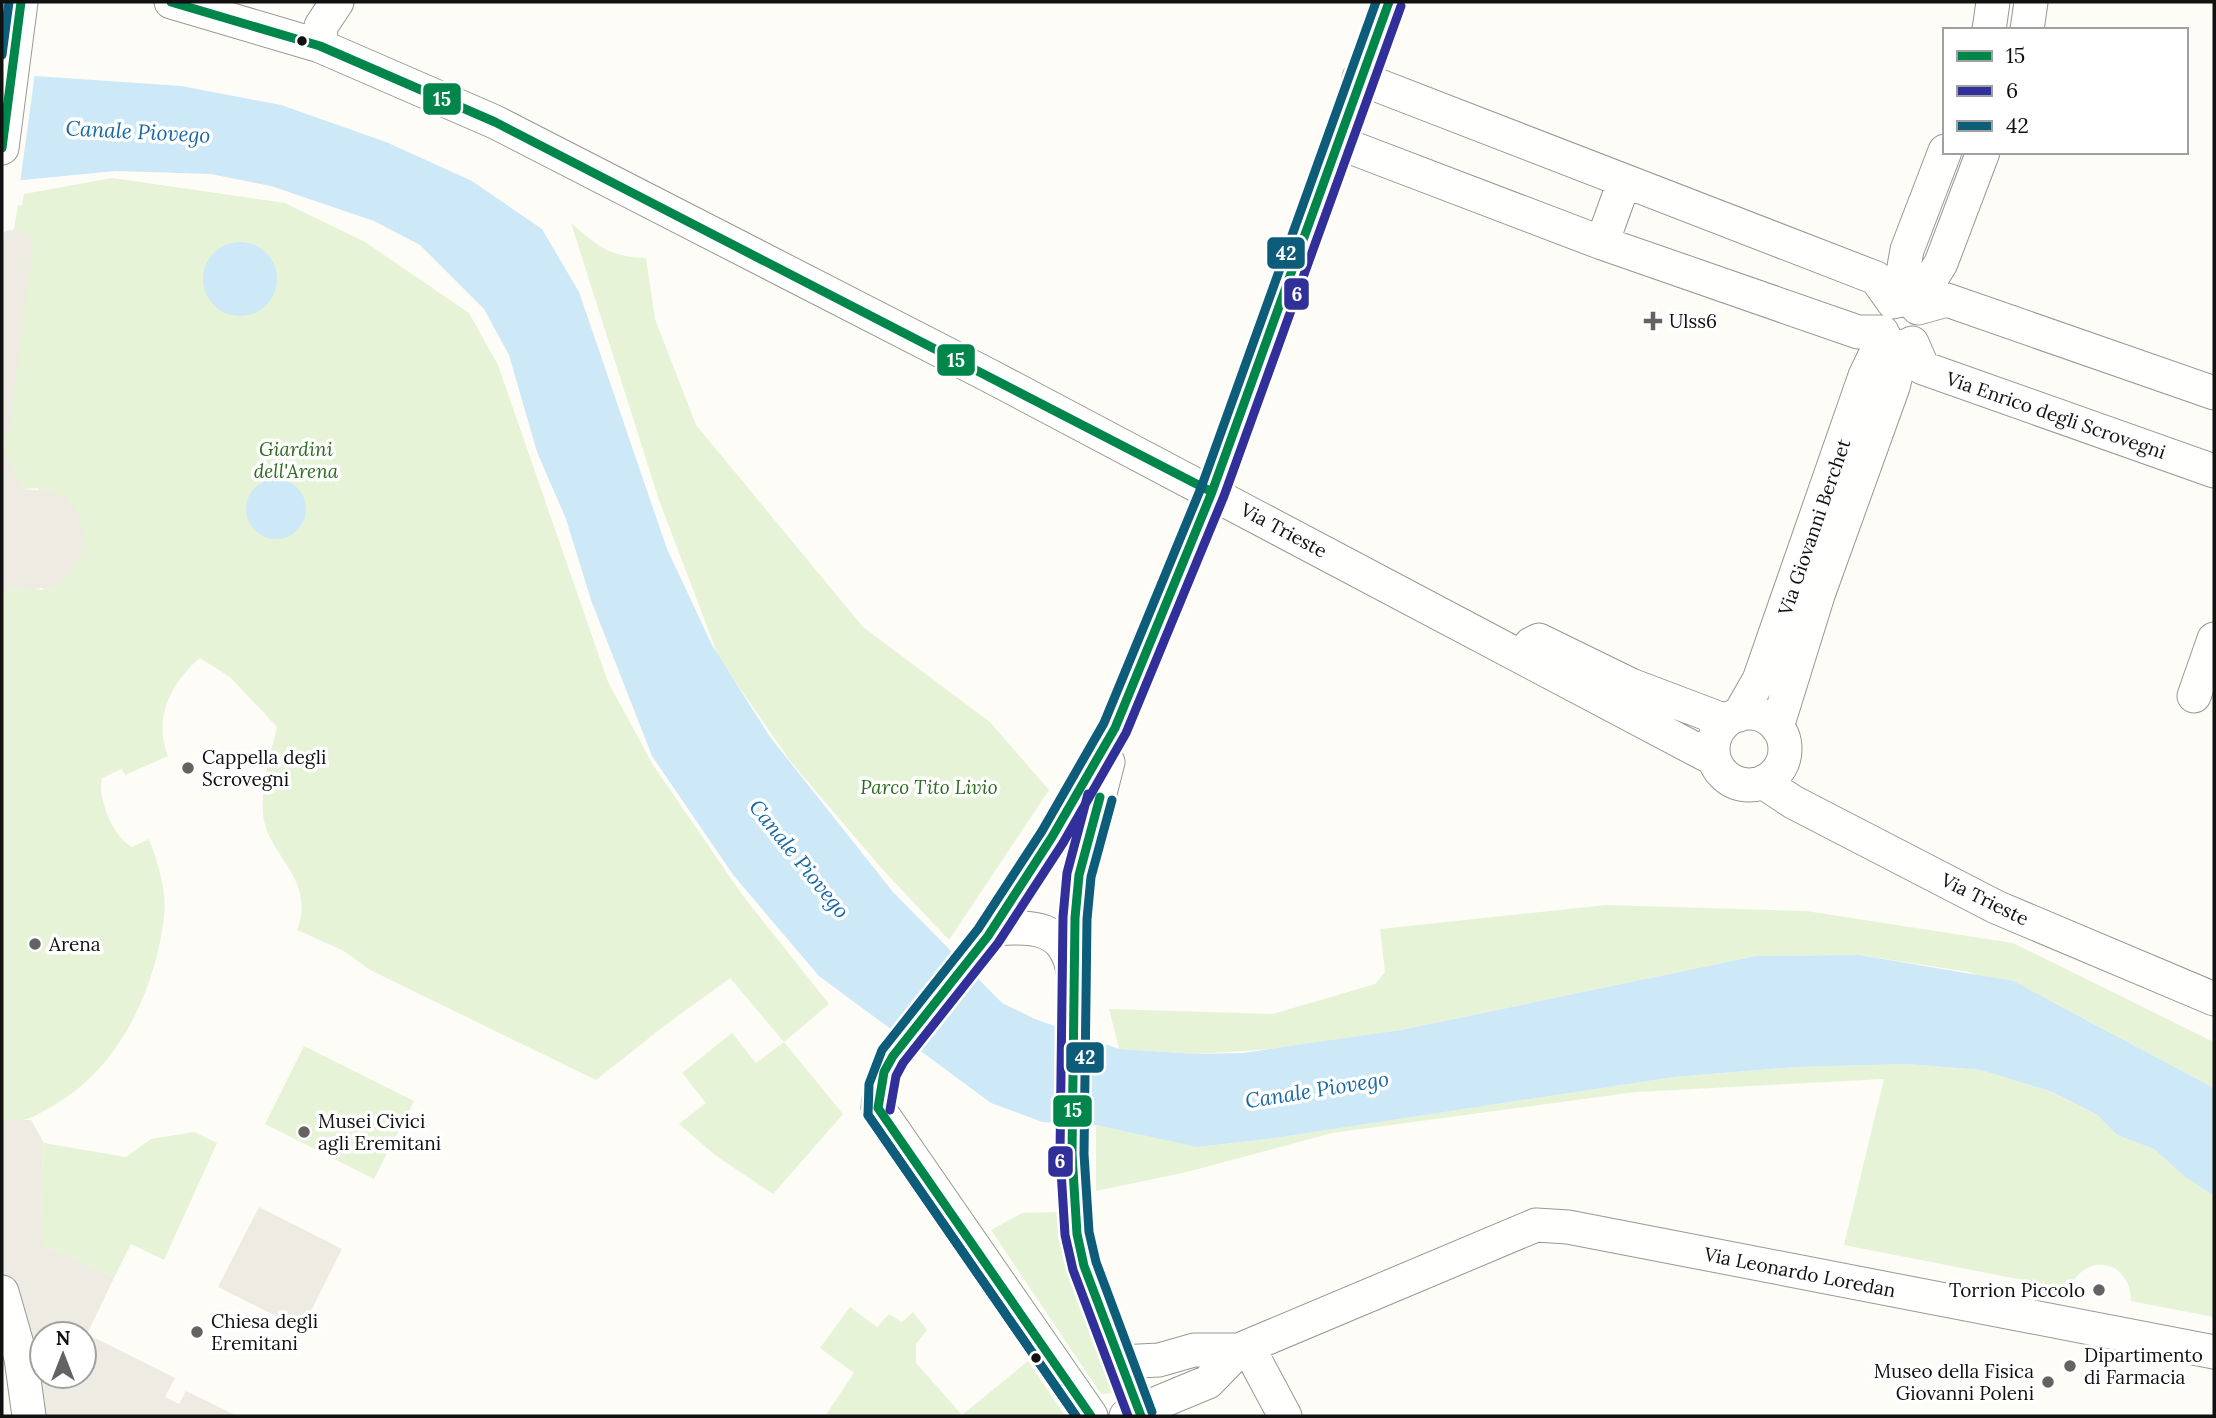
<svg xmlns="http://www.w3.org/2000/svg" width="2216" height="1418" viewBox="0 0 2216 1418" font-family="Lora,serif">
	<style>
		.green { fill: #e7f3d7 }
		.plaza { fill: #edebe2; fill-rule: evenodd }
		.water { fill: #cde8f7 }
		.pier { fill: #fdfcf7 }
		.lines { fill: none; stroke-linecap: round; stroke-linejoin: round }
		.minor-casing { stroke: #979795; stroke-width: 35 }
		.minor { stroke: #fffffe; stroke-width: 33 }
		.bus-1-casing { stroke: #fff; stroke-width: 14 }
		.bus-2-casing { stroke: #fff; stroke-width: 14 }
		.bus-3-casing { stroke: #fff; stroke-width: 14 }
		.bus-1 { stroke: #00854a; stroke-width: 9 }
		.bus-2 { stroke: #312f9a; stroke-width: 9 }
		.bus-3 { stroke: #0c5c7a; stroke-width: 9 }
		.bus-dot { fill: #111; stroke: #fff; stroke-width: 2.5 }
		.poi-dot { fill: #646362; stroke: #fff; stroke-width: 2.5 }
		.labels { text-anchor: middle; stroke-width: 7; stroke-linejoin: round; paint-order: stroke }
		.poi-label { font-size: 19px; fill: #111; stroke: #fff; text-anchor: start }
		.street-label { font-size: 19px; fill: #111; stroke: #fff }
		.park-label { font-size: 19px; font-style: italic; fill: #2f6b1f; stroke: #fff }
		.water-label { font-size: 21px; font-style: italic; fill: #1768a6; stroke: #fff }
		.line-badge { stroke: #fff; stroke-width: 2.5 }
		.badge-label { font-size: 19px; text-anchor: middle; font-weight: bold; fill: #fff }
	</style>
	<rect width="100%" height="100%" fill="#fdfcf7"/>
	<path class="green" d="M112 178 285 203 365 242 469 313 498 365 608 682 653 765 743 896 829 1004 784 1042 843 1114 773 1194 715 1155 679 1124 706 1103 682 1073 732 1033 756 1063 784 1042 730 978 663 1027 596 1080 370 970 344 951 297 930C317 878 266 855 263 814 261 785 270 755 277 727L230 677 200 658C171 682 153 719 168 756L125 775 122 769 102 778C97 798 113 837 132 847L149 839C158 864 167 889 164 917 155 992 118 1070 51 1107 33 1117 23 1124 2 1120V594L15 587 43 590 38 488 23 489 3 446 10 428 26 232 14 229 18 205 22 206 24 194Z
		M571 223C598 246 609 257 646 258L655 319 696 425 863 627 990 722 1049 790 949 940 883 870 791 762 719 658 659 500Z
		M1606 905 1806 911 2013 943 2214 1042V1088L2051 1001 1969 972 1859 955 1756 956 1401 1030 1285 1048 1197 1054 1119 1049 1109 1009 1273 1014 1375 984 1385 972 1380 929Z
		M304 1046 414 1101 374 1179 265 1124Z
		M1908 1064 1981 1070 2051 1092 2096 1114 2117 1135 2154 1149 2184 1176 2214 1196V1317L2131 1301C2131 1260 2085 1251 2069 1289L1844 1245 1884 1079 1636 1092 1332 1133 1187 1172 1096 1191V1125L1198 1147 1268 1139 1674 1077 1796 1067Z
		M194 1132 217 1143 164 1260 131 1244 114 1278 42 1244 41 1180 44 1143 126 1157 151 1139Z
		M1059 1212 1115 1393 1101 1394 991 1230 1022 1213Z
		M850 1307 877 1327 889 1314 902 1322 913 1312 927 1330 916 1344V1363L962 1415 1028 1361 1065 1416H825L854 1373 820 1348Z"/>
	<path class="plaza" d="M14 229 26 232 33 242 10 428 3 446 23 489 53 492 66 499 79 514 85 545 71 574 58 585 31 590 15 587 2 594V250L4 232Z
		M2 1120H31L44 1143 41 1180 42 1244 114 1278 87 1334 175 1378 165 1397 179 1404 186 1391 237 1416H29L2 1292ZM42 1334H84V1376H42Z
		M259 1207 342 1249 302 1329 218 1287Z"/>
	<path class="water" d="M2 70 35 76 181 86 281 105 386 142 472 181 542 229 579 292 667 549 712 645 770 737 893 892 1002 1003 1035 1019 1119 1049 1197 1054 1243 1053 1401 1030 1756 956 1859 955 2013 981 2214 1088V1196L2184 1176 2154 1149 2117 1135 2096 1114 2052 1092 1981 1070 1908 1064 1796 1067 1674 1077 1268 1139 1197 1147 1096 1125 1042 1122 991 1103 819 976 734 876 652 756 591 600 566 519 537 452 509 355 484 309 420 245 374 221 271 186 211 174 116 171 2 182Z
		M203 279a37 37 0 1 1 74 0a37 37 0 1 1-74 0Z
		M246 509a30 30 0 1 1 60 0a30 30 0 1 1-60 0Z"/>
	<path class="pier" d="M2 67 35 73 20 183 2 186Z"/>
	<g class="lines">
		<g class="minor-casing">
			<path id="minor" d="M171 2 320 46 495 122 990 376 1714 759
				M1989 30 1993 2
				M2027 30 2031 2
				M320 46 321 26 337 2
				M1359 78 1876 278 1893 302
				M1337 142 1602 243 1858 332H1882
				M2 148 21 2
				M1602 243 1624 182
				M1898 301 1907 250 1945 151
				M1915 305 1941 263 1983 152
				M1918 308 1947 300 2214 393
				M1912 343 1923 368 2214 471
				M1521 656 1531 644 1539 640 1631 685 1726 721
				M2194 696 2214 639
				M1713 749a36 36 0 1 1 72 0a36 36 0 1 1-72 0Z
				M1739 715 1759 680 1865 376 1884 336
				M1777 727 1818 595 1893 387 1903 346
				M1108 762 1079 875 1075 918 1072 1154 1077 1234 1084 1266 1141 1416
				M1763 782 1793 802 1996 907 2214 999
				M993 929C1033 926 1064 926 1073 971
				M2 1292 21 1358 29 1416
				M1248 1347 1285 1416
				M1120 1362 1159 1360 1194 1350H1239
				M1091 1416 878 1108C880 1088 883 1073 893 1056L988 936 1052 837 1115 728 1212 492 1389 2
				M1126 1416 1208 1382 1239 1350 1536 1225 1568 1227 2214 1352"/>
		</g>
		<use href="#minor" class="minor"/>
		<g class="bus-1-casing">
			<path id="bus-1" d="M171 2 320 46 495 122 1212 492
				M2 148 21 2
				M1100 797 1079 875 1075 918 1072 1154 1077 1234 1084 1266 1141 1416
				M878 1108 884 1072 893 1056 988 936 1052 837 1115 728 1212 492 1389 2
				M878 1108 1091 1416"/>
		</g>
		<g class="bus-2-casing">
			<path id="bus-2" d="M1088 794 1067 873 1063 917 1060 1154 1065 1235 1073 1270 1128 1416
				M890 1110 896 1076 903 1063 998 943 1063 843 1126 733 1224 496 1401 6
				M868 1115 1076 1416"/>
		</g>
		<g class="bus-3-casing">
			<path id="bus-3" d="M2 55 9 2
				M1112 800 1091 877 1087 919 1084 1154 1089 1232 1096 1262 1152 1412
				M1076 1416 868 1115 869 1084 882 1050 978 929 1042 831 1104 723 1201 488 1376 2"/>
		</g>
		<use href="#bus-1" class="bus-1"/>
		<use href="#bus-2" class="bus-2"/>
		<use href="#bus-3" class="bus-3"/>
	</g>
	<g class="bus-dot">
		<circle cx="302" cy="41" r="6"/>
		<circle cx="1036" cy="1358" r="6"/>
	</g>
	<g class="poi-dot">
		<path d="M1649.5 310.5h7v7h7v7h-7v7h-7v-7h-7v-7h7z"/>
		<circle cx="188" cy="768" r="7"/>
		<circle cx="35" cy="944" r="7"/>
		<circle cx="304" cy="1132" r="7"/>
		<circle cx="2099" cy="1290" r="7"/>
		<circle cx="197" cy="1332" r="7"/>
		<circle cx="2070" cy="1366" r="7"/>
		<circle cx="2048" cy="1382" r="7"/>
	</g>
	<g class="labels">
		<g class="poi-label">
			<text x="1669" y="328">Ulss6</text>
			<text x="202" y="764">Cappella degli<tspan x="202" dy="22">Scrovegni</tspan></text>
			<text x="49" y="951">Arena</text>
			<text x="318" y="1128">Musei Civici<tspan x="318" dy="22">agli Eremitani</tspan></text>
			<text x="2085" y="1297" text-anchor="end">Torrion Piccolo</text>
			<text x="211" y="1328">Chiesa degli<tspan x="211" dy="22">Eremitani</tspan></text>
			<text x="2084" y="1362">Dipartimento<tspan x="2084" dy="22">di Farmacia</tspan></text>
			<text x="2034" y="1378" text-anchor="end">Museo della Fisica<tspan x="2034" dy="22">Giovanni Poleni</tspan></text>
		</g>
		<g class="street-label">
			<text transform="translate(2056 415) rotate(19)" y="7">Via Enrico degli Scrovegni</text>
			<text transform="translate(1814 527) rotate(-71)" y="7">Via Giovanni Berchet</text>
			<text transform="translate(1284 530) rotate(28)" y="7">Via Trieste</text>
			<text transform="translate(1985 899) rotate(26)" y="7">Via Trieste</text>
			<text transform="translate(1800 1272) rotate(11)" y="7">Via Leonardo Loredan</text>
		</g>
		<g class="park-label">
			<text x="296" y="456">Giardini<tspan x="296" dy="22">dell'Arena</tspan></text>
			<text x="929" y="794">Parco Tito Livio</text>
		</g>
		<g class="water-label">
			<text transform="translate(138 132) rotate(3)" y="7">Canale Piovego</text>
			<text transform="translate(799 859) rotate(51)" y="7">Canale Piovego</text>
			<text transform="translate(1317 1090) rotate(-9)" y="7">Canale Piovego</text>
		</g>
	</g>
	<g class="line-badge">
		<rect x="422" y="82" width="40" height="34" rx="7" fill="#00854a"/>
		<rect x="1266" y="236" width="40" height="34" rx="7" fill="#0c5c7a"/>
		<rect x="1283" y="277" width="27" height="34" rx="7" fill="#312f9a"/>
		<rect x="936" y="343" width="40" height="34" rx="7" fill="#00854a"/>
		<rect x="1065" y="1041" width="40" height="33" rx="7" fill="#0c5c7a"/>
		<rect x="1052" y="1094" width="41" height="34" rx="7" fill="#00854a"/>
		<rect x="1047" y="1145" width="27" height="33" rx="7" fill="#312f9a"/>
	</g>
	<g class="badge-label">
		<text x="442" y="106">15</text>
		<text x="1286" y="260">42</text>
		<text x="1297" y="301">6</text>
		<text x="956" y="367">15</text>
		<text x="1085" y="1064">42</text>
		<text x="1073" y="1117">15</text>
		<text x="1060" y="1168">6</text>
	</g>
	<rect width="2216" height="1418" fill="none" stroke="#111111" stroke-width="7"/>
	<rect x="1943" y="28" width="245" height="126" fill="#ffffff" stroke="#a0a0a0" stroke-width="2"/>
	<rect x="1957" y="51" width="35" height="10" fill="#00854a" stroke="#a0a0a0" stroke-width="2"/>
	<text x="2006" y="63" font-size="21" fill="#111111">15</text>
	<rect x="1957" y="86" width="35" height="10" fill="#312f9a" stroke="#a0a0a0" stroke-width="2"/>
	<text x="2006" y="98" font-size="21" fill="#111111">6</text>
	<rect x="1957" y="121" width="35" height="10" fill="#0c5c7a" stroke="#a0a0a0" stroke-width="2"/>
	<text x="2006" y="133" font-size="21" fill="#111111">42</text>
	<g transform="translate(63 1355)"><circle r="33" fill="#ffffff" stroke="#a0a0a0" stroke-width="2"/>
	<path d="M0-5L12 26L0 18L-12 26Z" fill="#646362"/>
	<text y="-10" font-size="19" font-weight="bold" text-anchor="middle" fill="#111111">N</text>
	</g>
</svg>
